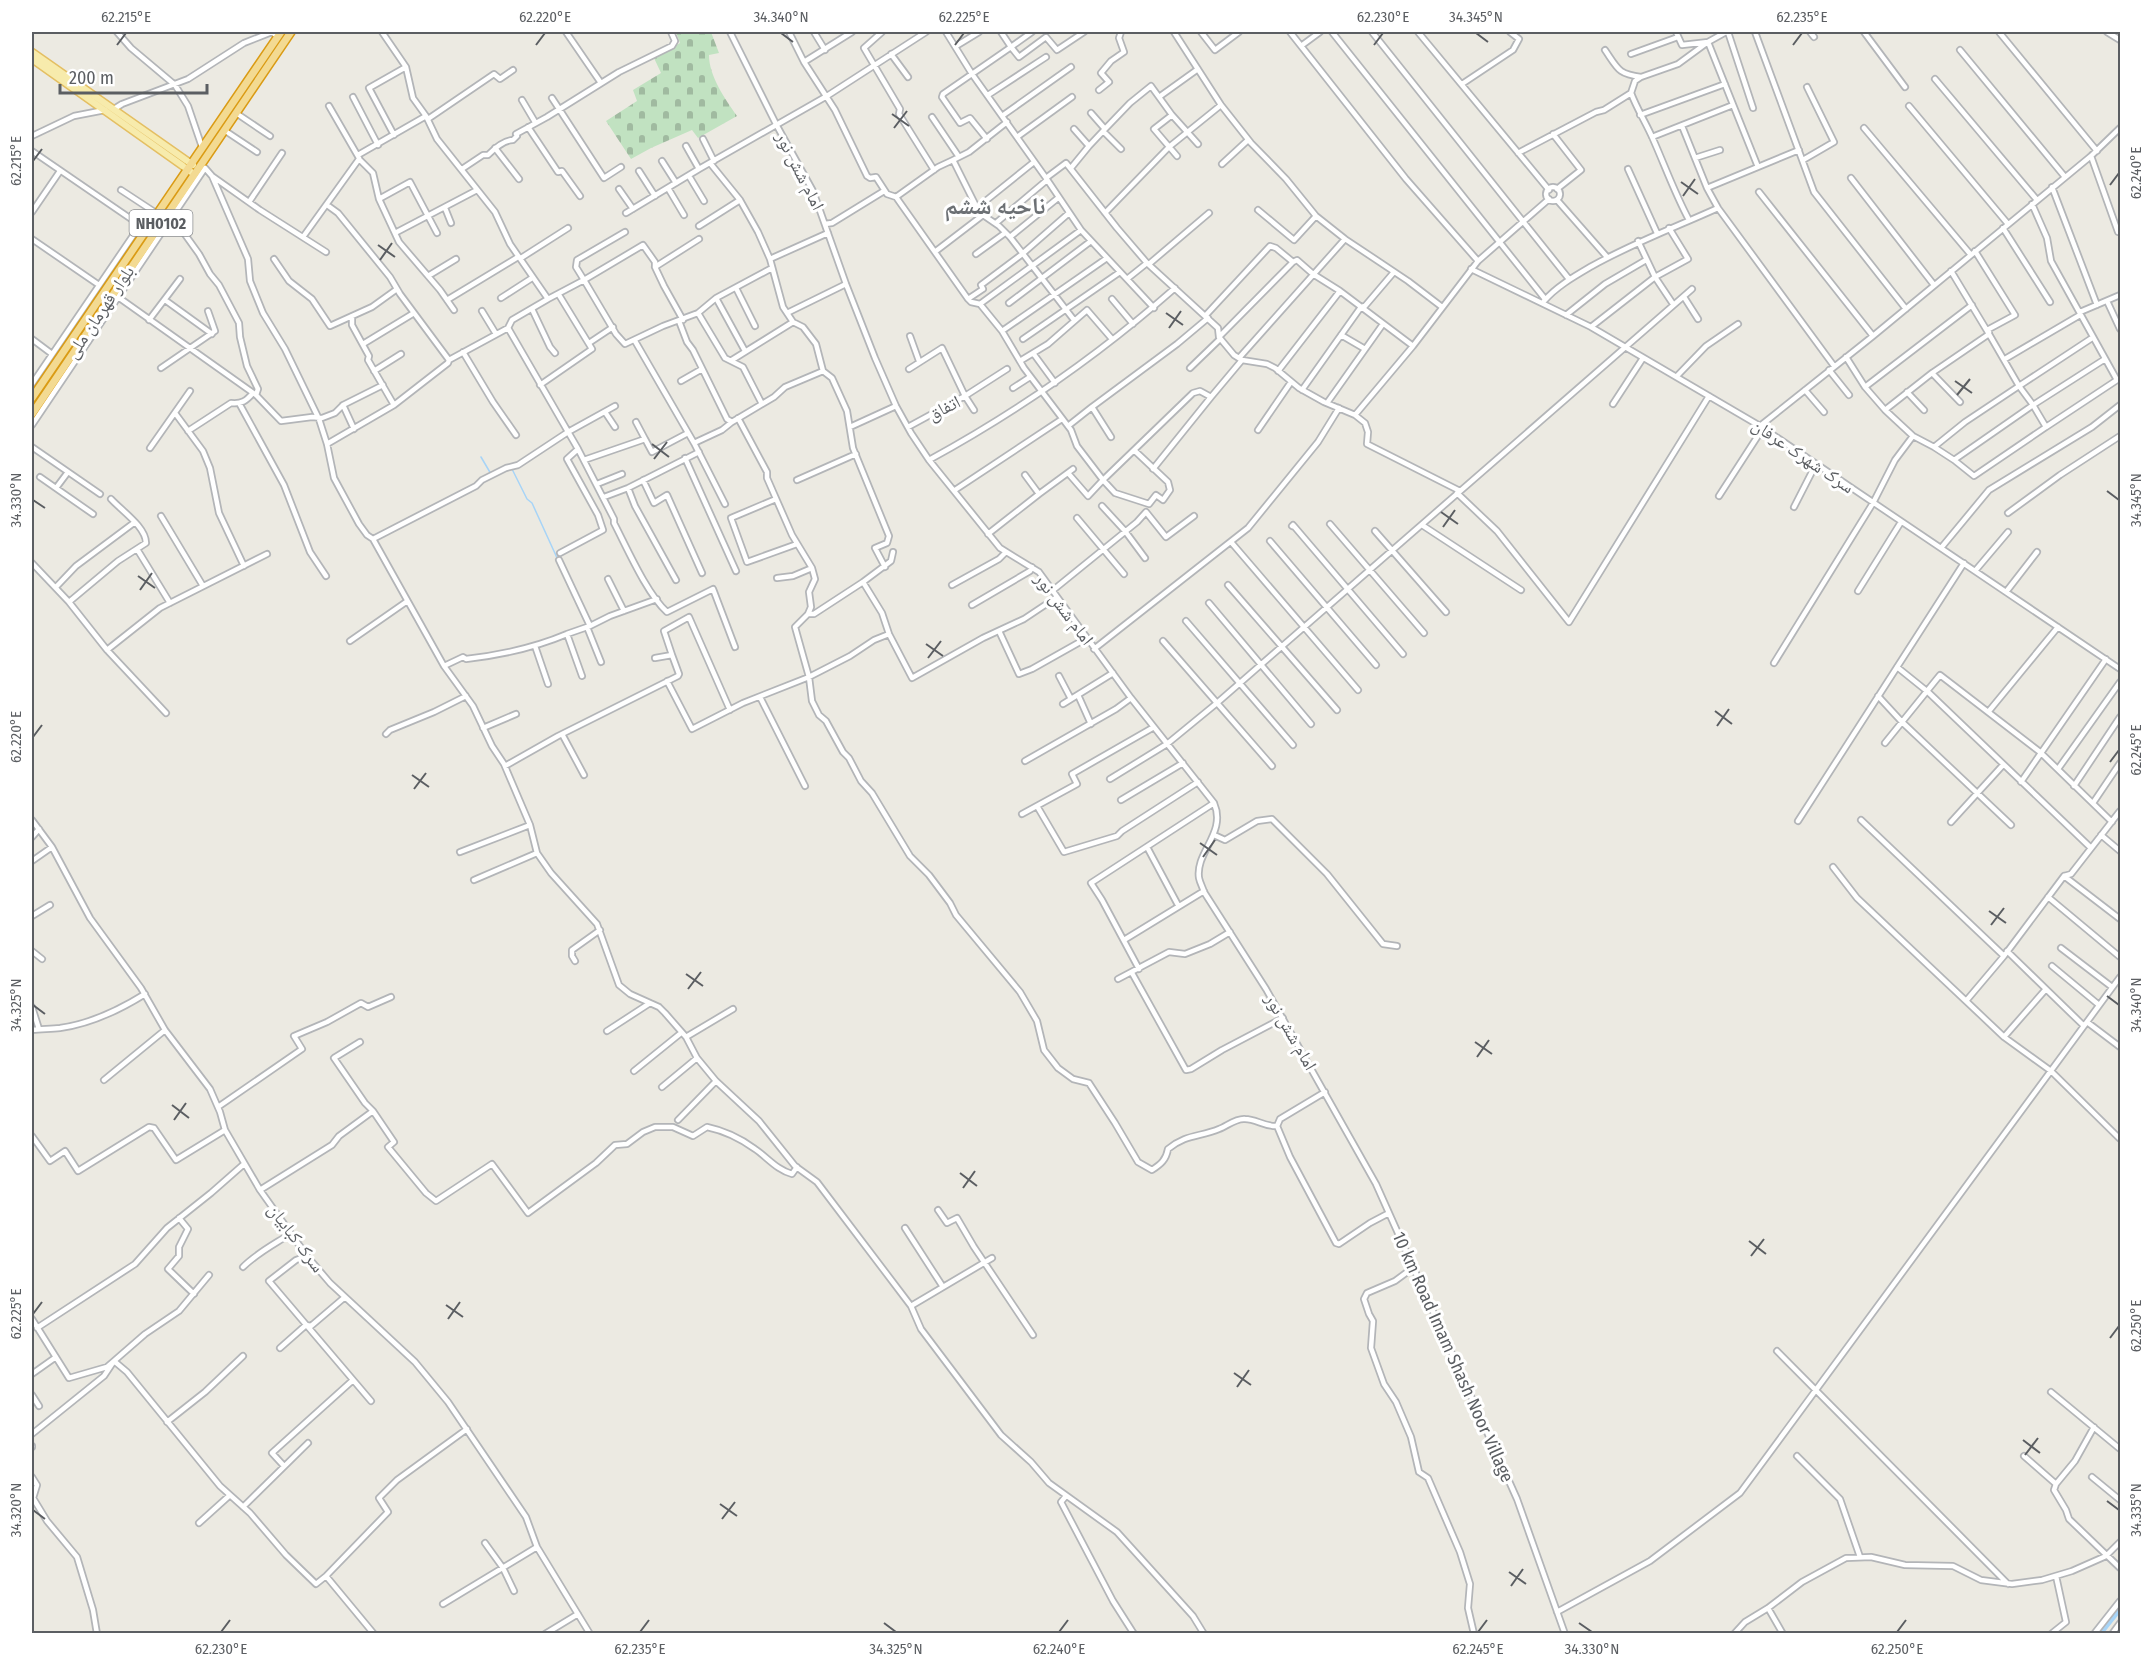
<svg xmlns="http://www.w3.org/2000/svg" width="2152" height="1665" viewBox="0 0 2152 1665" font-family="'Fira Sans Condensed','Noto Naskh Arabic',sans-serif">
	<style>
		.cemetery { fill: url(#cemetery-stones) }
		.lines { fill: none; stroke-linecap: round; stroke-linejoin: round }
		.stream { stroke: #a7d4f7; stroke-width: 1.5 }
		.canal { stroke: #a7d4f7; stroke-width: 5 }
		.minor-casing { stroke: #b3b5b8; stroke-width: 8 }
		.major-casing { stroke: #e4bf63; stroke-width: 9 }
		.highway-casing { stroke: #da9b14; stroke-width: 10 }
		.minor { stroke: #fff; stroke-width: 4.5 }
		.major { stroke: #f7ebac; stroke-width: 6 }
		.highway { stroke: #f3da92; stroke-width: 7 }
		.ticks { fill: none; stroke: #5b5e62; stroke-width: 2 }
		.labels { text-anchor: middle; stroke-width: 6; stroke-linejoin: round; paint-order: stroke }
		.shield { fill: #fff; stroke: #8c8e91; stroke-width: 1.5 }
		.shield-label { font-size: 16px; font-weight: bold; fill: #5b5e62 }
		.street-label { font-size: 18px; fill: #5b5e62; stroke: #fff }
		.district-label { font-size: 24px; font-weight: bold; fill: #6c7074; stroke: #fff }
		.neatline { fill: none; stroke: #5b5e62; stroke-width: 2 }
		.ticks-label { font-size: 15px; text-anchor: middle; fill: #5b5e62 }
	</style>
	<defs>
		<pattern id="cemetery-stones" width="16" height="16" patternUnits="userSpaceOnUse" patternTransform="scale(1.5)"><rect width="16" height="16" fill="#c1e2c1"/><path d="M2 7V4a2 2 0 0 1 4 0v3zM10 15v-3a2 2 0 0 1 4 0v3z" fill="#a0baa0"/></pattern>
	</defs>
	<rect width="100%" height="100%" fill="#eceae2"/>
	<path class="cemetery" d="M676 32H711L719 53 709 55C709 76 725 99 737 116L698 138 692 130 651 148 631 159 606 121 637 101 633 90 661 73 654 58 680 43Z"/>
	<g class="lines">
		<path class="stream" d="M481 457 491 474
			M512 469 527 499 532 503 558 560"/>
		<path class="canal" d="M2100 1634 2120 1609"/>
		<g class="minor-casing">
			<path id="minor" d="M117 32 131 48 175 85 188 106 202 147
				M382 32 406 67 413 98 426 116 437 139 495 212 510 244 548 299 584 280 616 334 625 344 663 326 698 313 716 298 772 268
				M566 32 601 83
				M730 32 777 126 813 191 846 284 875 358 896 406 911 433 929 460 1000 548 1039 572 1131 698 1214 803C1227 833 1195 852 1199 878 1200 883 1203 888 1204 892L1266 989 1376 1184 1517 1499 1565 1634
				M789 32 804 62 835 110 867 176 870 178 876 177 887 194 896 197 968 299
				M814 32 825 50
				M882 32 864 48 900 109 899 114 934 170
				M946 32 972 74 1046 178 1066 163 1117 228 1147 263 1218 328 1219 337 1234 355 1242 360 1267 364 1275 368 1299 388 1324 402 1355 415 1365 423 1368 432 1367 444 1460 491
				M1001 32 1011 47 1032 32
				M1174 32 1221 105 1251 143 1286 179 1316 216 1345 239 1408 281 1442 307
				M1201 32 1215 50 1239 32
				M1290 32 1406 179 1478 261
				M1332 32 1545 299
				M1372 32 1569 279
				M1418 32 1549 190
				M1676 32 1682 45 1708 42
				M1728 32 1753 108
				M1755 32 1814 192 1906 309
				M1810 32 1814 37
				M1864 32 1905 87
				M1999 32 2097 151
				M2107 32 2120 40
				M1708 42 1758 167
				M956 46 979 32
				M1301 46 1320 32
				M1605 50C1618 69 1618 74 1641 77
				M1960 50 2065 177
				M891 54 908 77
				M1631 54 1678 37
				M804 62 852 32
				M1935 79 2037 200
				M1462 84 1513 50 1519 39 1510 32
				M1099 90 1109 82 1101 73 1111 61 1124 52 1119 38 1121 32
				M1631 93C1637 109 1646 123 1653 139 1665 166 1675 194 1689 220
				M988 95 1046 57
				M353 97 378 145
				M1159 97 1198 69
				M552 98 604 178 621 167
				M522 100 535 122
				M329 106 359 158
				M1909 106 2008 224
				M114 109 122 104 188 79 244 43 272 32 278 37
				M236 113 270 136
				M1172 115 1154 129 1177 156
				M1640 115 1725 84
				M1002 116 1071 67
				M932 117 959 157
				M428 119 494 74 500 79 513 70
				M1007 122 969 152 953 160 975 204 983 215 999 226 1010 237 1074 320
				M1682 126 1707 188 1718 208 1834 366
				M528 127 558 172 562 171 580 196
				M1864 128 1971 255
				M1105 129 1130 103 1151 86 1172 115 1198 144
				M224 130 257 152
				M1103 131 1121 149
				M1553 134 1581 170 1557 189
				M394 135 369 88 406 67
				M32 136 74 116 105 110
				M1017 137 1072 97
				M1652 137 1733 105
				M703 139 714 161
				M987 139 970 118 960 123 942 97 943 94 1011 47 1019 57 1046 37 1057 50 1084 32
				M686 146 699 169
				M1089 146 1105 129 1091 113
				M495 148 519 179
				M32 151 153 234
				M1518 153 1596 112 1604 110 1631 93 1635 81 1641 77 1678 64 1708 42 1726 32
				M358 155 426 116
				M2091 156 2118 232
				M1695 158 1720 150
				M1803 160 1834 142 1807 87
				M662 161 676 183
				M710 163 740 200 758 232 770 259 783 307 793 322 803 327 816 344 823 371 832 378 847 411 853 448 889 536 887 543 875 548 885 567
				M1222 164 1248 140
				M205 168 212 176 260 210 326 252
				M1071 168 1089 146 1074 129
				M462 169 483 155H488C495 148 504 140 513 140L517 136 516 134 547 117 619 72 672 46 675 41 671 32
				M1628 169 1657 233
				M639 171 655 196
				M212 176 248 259 250 281 263 313 285 349 319 419 327 444 334 478 359 524 367 535 373 539 444 666 473 706 492 746 504 764 530 825 537 853 551 873 597 924 619 985 630 994 659 1007 665 1013 686 1037 697 1058 716 1081 759 1121 795 1166 817 1182 911 1306 921 1329 1001 1435 1031 1462 1049 1483 1117 1532 1193 1616 1204 1634
				M689 176 704 201
				M1046 178 1081 230 1154 308
				M1851 178 1934 285
				M2052 187 2097 305
				M1546 194a7 7 0 1 1 14 0a7 7 0 1 1-14 0Z
				M668 188 684 215
				M1707 188 1799 150
				M619 189 633 209
				M121 190 156 213
				M1759 192 1873 336
				M896 197 938 167 953 160
				M379 199 410 182 437 233
				M1557 200 1607 257
				M249 202 282 153
				M2032 204 2047 238 2051 261 2117 380 2046 427
				M327 205 338 213 390 277 400 294 449 360
				M978 207 1034 162
				M445 208 451 223
				M1258 210 1294 240 1316 216
				M32 212 60 171
				M626 213 699 169 827 96 926 32
				M1105 213 1169 147 1221 105
				M171 215 199 254 210 274 219 285 239 323 240 337 247 366 258 389 256 395
				M996 223 1047 180
				M825 224 832 223 884 191
				M699 226 740 200
				M2003 228 2050 302
				M625 232 577 260 576 267 584 280 643 245 655 262V267L664 286 683 320
				M395 233 477 190
				M303 237 359 159 373 173 379 199 399 242 440 290 454 310
				M1010 237 1058 198
				M32 239 99 285
				M1638 241 1655 277 1673 304
				M936 251 983 215
				M976 254 1005 233
				M521 258 568 228
				M274 259 289 281 312 299 330 326 372 307 397 289
				M770 259 828 233
				M1149 264 1209 213
				M655 267 699 239
				M1471 269 1591 327 1760 426 2120 669
				M428 276 456 259
				M1127 279 1147 263
				M736 288 755 326
				M118 297 256 395 281 421 312 417 322 418 335 413 343 405 383 385
				M1684 297 1698 319
				M501 298 532 278
				M716 298 745 351
				M1112 299 1133 324
				M165 300 212 334
				M447 300 518 257
				M1544 301C1557 286 1575 276 1592 266 1633 243 1676 227 1718 208
				M2107 301 2120 329
				M1009 303 1091 241
				M980 304 1081 230
				M532 309 550 347 555 353
				M482 311 496 334
				M2080 312 2120 295
				M698 313 725 358 743 367 762 404
				M787 313 846 284
				M1206 315 1270 246 1276 248 1293 262 1297 260 1313 274 1340 291 1413 346
				M1566 315 1605 284 1646 260
				M352 316V325L369 356 368 360 394 405
				M149 320 180 279
				M679 321 687 342 693 350 727 419 732 422 774 397 785 387 823 371
				M1591 327 1655 277 1688 259 1669 228
				M508 328 578 449 614 519V523C627 548 647 594 667 612L713 589 735 647
				M1002 331 1107 258
				M1341 335 1365 349
				M910 336 919 361
				M32 339 52 354
				M1023 339 1120 272
				M635 341 694 443 725 504
				M589 343 613 327
				M363 344 414 313
				M463 352 493 402 516 435
				M1033 353 1055 383
				M1846 357 1865 387 1885 410 1932 373 1989 334 1951 271
				M1239 358 1345 239
				M2005 359 2080 315
				M732 360 793 322
				M1020 361 1048 344 1087 310 1112 339
				M161 368 215 331 208 311
				M1190 368 1220 339 1219 337 1293 262
				M909 369 942 348 965 396 1007 369
				M1829 370 1849 395
				M374 371 401 354
				M1278 371 1340 291
				M1932 373 1960 402
				M1676 377 1706 346 1738 324
				M681 381 702 369
				M32 384 145 218 157 213
				M540 385 592 349 559 295
				M1865 387 1972 305
				M1013 388 1030 377
				M1302 390 1361 307 1365 306 1394 272
				M1805 390 1824 412
				M1907 392 1924 410
				M239 403 284 485 310 552 326 576
				M1327 403 1383 324
				M1613 404 1643 358
				M343 405 354 429
				M1092 407 1177 344 1208 318
				M1885 410 1913 436 1934 447 1965 422 2019 386 1989 334V329L2015 315 1975 251
				M605 412 615 427
				M175 413 203 451 210 468 219 513 244 566
				M1355 415 1413 346 1478 261 1549 199
				M738 418 767 472V478L792 535 812 568 815 579 809 592 811 607 808 614 795 627 809 677 812 701 819 715 826 721 843 752 849 758 861 781 872 793 910 856 929 875 950 903 956 915 1020 992 1037 1021 1044 1050 1058 1068 1073 1079 1089 1083 1115 1123 1138 1162 1152 1170C1161 1164 1166 1160 1168 1149 1186 1134 1200 1137 1219 1129 1227 1126 1236 1118 1245 1119 1256 1119 1265 1127 1277 1126L1280 1119 1325 1092
				M636 422 645 439
				M32 425 205 168
				M1068 426 1092 407 1111 437
				M1760 426 1873 336 2091 156 2120 128
				M850 427 896 406
				M908 427 965 396 974 410
				M1258 430 1291 382
				M188 431 231 403C242 404 246 401 253 393
				M694 443 722 430 732 422
				M327 444 394 405 448 363 449 360 508 328 512 320 548 299
				M32 447 100 494
				M1934 447 1954 460 2033 405 2019 386 2092 338
				M150 448 190 391
				M1135 451 1168 482 1170 490 1163 500 1156 495 1149 504 1115 493 1103 480 1193 393 1200 391 1211 397 1242 360
				M685 458 736 571
				M584 460 645 439 652 452 688 433
				M929 460C1017 412 1100 354 1175 288
				M1954 460 1974 476 2046 427 2033 405 2105 359
				M1153 469 1211 397
				M1068 473 1088 496 1103 480 1077 446 1071 430 1024 368 1002 331 980 304 971 302 968 299 983 289 981 285 1021 255 1069 213
				M40 477 93 514
				M643 480 654 503 667 495 702 573
				M797 480 856 454
				M597 484 622 474
				M56 488 68 472
				M628 488 635 506 676 580
				M955 490 1062 419
				M1457 493 1497 531 1569 622 1709 396
				M1039 494 1073 469
				M1719 496 1763 428
				M604 497 628 488 699 452
				M776 499 731 518 747 562 797 544
				M1102 506 1125 531 1145 558
				M1794 507 1816 464
				M2008 513 2060 475 2120 436
				M161 516 203 586
				M1077 518 1124 574
				M1330 524 1424 633
				M1422 525 1521 590
				M1292 526 1293 525 1403 654
				M1375 531 1446 612
				M988 534 1039 494 1025 475
				M373 539 476 486 482 480 506 468 518 465 568 432 615 406
				M1270 541 1376 665
				M1231 542 1358 690
				M1941 548 1989 490 2092 427 2120 405
				M137 549 170 603
				M893 552 891 561 863 582 882 613 889 634 912 678 983 638 1024 619 1057 597
				M560 553 603 530 598 515 567 459 578 449
				M559 560 590 626 567 634
				M32 563 69 602 107 650 166 713
				M1975 571 2008 532
				M777 578 793 576 812 568
				M608 579 624 611
				M952 585 999 559 1006 552
				M1228 585 1337 710
				M56 587 76 566 135 522
				M1052 591 1137 522 1146 512 1166 537 1194 516
				M1858 591 1901 522
				M2006 592 2037 552
				M69 602 118 561 146 543C146 527 122 511 111 499
				M1209 603 1311 724
				M972 605 1030 571 1032 567
				M808 614H814L863 582
				M1186 621 1293 745
				M590 626 610 616 657 599
				M587 627 601 662
				M999 631 1019 674 1032 669 1087 638
				M350 641 406 602
				M1163 641 1272 766
				M535 646 548 684
				M1094 649 1248 528 1318 442 1339 408
				M107 650 160 608 267 554
				M655 658 672 655 664 631 689 617 730 710
				M1774 663 1873 503 1895 460 1913 436
				M444 666 463 657 466 659C501 655 534 648 567 634L582 676
				M1897 667 1928 692 2091 848
				M1059 676 1071 699
				M667 681 692 729 743 703 809 677 850 656 874 640 889 634
				M1078 695 1091 724
				M1878 696 1902 722 2011 825
				M760 697 805 786
				M1063 704 1113 673
				M1989 711 2058 627
				M483 728 516 714
				M386 734 390 730 434 712 466 696
				M562 734 584 775
				M1885 743 1940 675 2040 752 2112 822
				M1025 761 1116 709 1131 698
				M505 766 558 736 678 676 679 674 672 655
				M2058 769 2120 682
				M1110 779 1167 744 1217 703 1692 289
				M2021 782 2106 659
				M2074 786 2120 717
				M1121 800 1183 763
				M2093 803 2120 763
				M1037 806 1064 852 1117 836 1122 831 1198 782
				M1022 814 1077 784 1072 774 1154 727
				M32 820 52 847 90 918 141 988 165 1030 210 1089 220 1112 225 1130 260 1190 307 1256 330 1283 415 1362 448 1402 526 1517 537 1547 590 1634
				M1861 820 2004 956
				M1798 821 1964 563
				M1951 822 2003 765
				M1214 835 1225 840 1257 821 1272 819 1327 874 1383 944 1397 946
				M2101 835 2120 851
				M32 837 39 829
				M1147 847 1178 905
				M460 852 530 825
				M32 861 52 847
				M1833 867 1857 898 1966 1001 2004 1037 2051 1071 2120 1139
				M2064 876 2120 919
				M474 880 537 853
				M2048 897 2120 957
				M32 916 50 905
				M1124 940 1204 891
				M2061 948 2112 987
				M32 951 42 959
				M2007 951 2084 1026
				M575 961 572 956V950L600 930
				M2052 966 2099 1005
				M1139 969 1102 900 1091 883 1214 803
				M1130 973H1132L1186 1070 1191 1069 1222 1050 1283 1018
				M1118 979 1169 952 1185 954 1210 944 1230 932
				M1966 1001 2004 956 2064 876 2071 874 2120 811
				M32 1007 39 1029
				M2087 1022 2120 1047
				M32 1030C41 1029 51 1029 60 1028 89 1024 121 1009 145 994
				M607 1031 650 1003
				M686 1037 733 1009
				M2004 1037 2046 989
				M634 1071 681 1033
				M104 1080 165 1030
				M662 1087 697 1058
				M218 1107 302 1049 294 1036 327 1022 361 1003 368 1007 391 997
				M373 1111 394 1142 388 1147 426 1193 436 1201 492 1164 528 1213 596 1163 615 1145 627 1144 643 1132 655 1127H673L693 1136 707 1127C726 1131 740 1138 755 1149 768 1158 777 1170 792 1174L797 1167
				M678 1120 716 1081
				M1277 1126 1290 1157 1336 1243 1339 1244 1370 1223 1389 1213
				M32 1136 50 1161 65 1151 78 1171 149 1127 154 1128 176 1160 225 1130
				M260 1190 332 1145 339 1136 373 1111 365 1103 334 1058 360 1042
				M938 1210 947 1223 957 1218 974 1247 1033 1335
				M179 1218 188 1229 179 1247V1256L168 1269 194 1294
				M905 1228 943 1287
				M307 1256 296 1260 269 1281 371 1401
				M243 1267C257 1253 273 1245 290 1234
				M1414 1267 1395 1281 1367 1293 1364 1299 1369 1314 1373 1321 1371 1348 1384 1384 1396 1402 1411 1437 1419 1472 1428 1478 1460 1552 1470 1584 1468 1608 1474 1634
				M911 1306 992 1258
				M32 1319 69 1378 107 1367 114 1361 127 1372 220 1486 250 1513 286 1555 316 1584 326 1576 388 1512 379 1498 397 1480 467 1429
				M37 1328 135 1264 167 1228 211 1193 244 1164
				M280 1348 306 1325 311 1326 345 1297
				M1777 1351 2008 1584
				M32 1374 56 1357
				M2051 1392 2120 1449
				M32 1395 39 1406
				M167 1422 205 1392 243 1356
				M2094 1427 2075 1461 2056 1484 2054 1490 2066 1510 2069 1519 2120 1568
				M32 1434 104 1376 114 1361 145 1334 179 1311 209 1275
				M32 1446V1447
				M1797 1456 1840 1499 1860 1557
				M2024 1456 2056 1484
				M284 1466 272 1453 353 1380
				M32 1477 37 1485 33 1498 47 1521 77 1557 93 1610 97 1634
				M2092 1477 2120 1500
				M1066 1496 1061 1502 1113 1601 1134 1634
				M243 1507 308 1443
				M199 1523 230 1495
				M485 1543 503 1568 514 1591
				M326 1576 374 1634
				M443 1604 537 1547
				M1768 1608 1783 1634
				M1557 1612 1650 1561 1740 1493 2120 977
				M545 1634 578 1614
				M1734 1634 1745 1622 1768 1608 1802 1582 1846 1558 1871 1557 1905 1565 1953 1566 1981 1580 2012 1584 2042 1580 2072 1571 2106 1556 2120 1542
				M2051 1634 2066 1622 2056 1576
				M2094 1634 2120 1601
				M2112 1634 2120 1623"/>
		</g>
		<g class="major-casing">
			<path id="major" d="M32 52 193 165
				M32 59 194 174"/>
		</g>
		<g class="highway-casing">
			<path id="highway" d="M32 398 281 32
				M32 414 291 32"/>
		</g>
		<use href="#minor" class="minor"/>
		<use href="#major" class="major"/>
		<use href="#highway" class="highway"/>
	</g>
	<path class="ticks" d="M781 33 793 42M1476 33 1488 42M117 45 126 33M536 45 545 33M955 45 964 33M1374 45 1383 33M1793 45 1802 33M892 114 909 126M894 128 907 111M33 161 42 149M1681 182 1698 194M2110 185 2119 173M1683 196 1695 179M378 245 395 257M380 260 392 243M1166 313 1183 325M1169 328 1181 311M1955 381 1972 393M1957 395 1970 379M652 444 669 457M654 459 667 442M2107 491 2119 500M33 500 45 508M1441 512 1458 524M1443 527 1455 510M138 576 155 588M140 590 152 573M926 644 943 656M928 658 941 641M1715 711 1732 724M1717 726 1729 709M33 737 42 725M2110 762 2119 750M412 775 429 787M414 789 426 773M1200 843 1217 855M1203 857 1215 840M1989 911 2006 923M1991 925 2004 908M686 974 703 986M688 989 701 972M2107 996 2119 1005M33 1005 45 1014M1475 1042 1492 1054M1477 1057 1489 1040M172 1105 189 1118M174 1120 186 1103M960 1173 977 1186M963 1188 975 1171M1749 1241 1766 1254M1751 1256 1764 1239M446 1305 463 1317M33 1314 42 1302M448 1319 460 1302M2110 1338 2119 1326M1234 1373 1251 1385M1237 1387 1249 1370M2023 1440 2040 1453M2025 1455 2038 1438M2107 1501 2119 1510M720 1504 737 1516M33 1510 45 1519M722 1519 735 1502M1509 1572 1526 1584M1511 1586 1523 1569M884 1623 896 1632M1579 1623 1592 1632M221 1632 230 1620M640 1632 649 1620M1059 1632 1068 1620M1478 1632 1487 1620M1897 1632 1906 1620"/>
	<g class="labels">
		<rect class="shield" x="129.5" y="210" width="63" height="26" rx="4.5"/>
		<g class="shield-label">
			<text x="161" y="229">NH0102</text>
		</g>
		<g class="street-label">
			<text transform="translate(800 171) rotate(63)" y="6">امام شش نور</text>
			<text transform="translate(100 312) rotate(-56)" y="6">بلوار قهرمان ملی</text>
			<text transform="translate(944 408) rotate(-27)" y="6">اتفاق</text>
			<text transform="translate(1803 456) rotate(34)" y="6">سرک شهرک عرفان</text>
			<text transform="translate(1064 609) rotate(53)" y="6">امام شش نور</text>
			<text transform="translate(1291 1032) rotate(60)" y="6">امام شش نور</text>
			<text transform="translate(296 1238) rotate(53)" y="6">سرک کبابیان</text>
			<text transform="translate(1453 1357) rotate(66)" y="6">10 km Road Imam Shash Noor Village</text>
		</g>
		<g class="district-label">
			<text x="995" y="214">ناحیه ششم</text>
		</g>
	</g>
	<rect width="2152" height="1665" fill="none" stroke="#ffffff" stroke-width="66"/>
	<path d="M60 84v9h147v-9" fill="none" stroke="#5b5e62" stroke-width="3"/>
	<text x="69" y="84" font-size="18" fill="#5b5e62" stroke="#ffffff" stroke-width="4.5" paint-order="stroke">200 m</text>
	<rect x="33" y="33" width="2086" height="1599" class="neatline"/>
	<g class="ticks-label">
		<text x="126" y="22">62.215°E</text>
		<text x="545" y="22">62.220°E</text>
		<text x="781" y="22">34.340°N</text>
		<text x="964" y="22">62.225°E</text>
		<text x="1383" y="22">62.230°E</text>
		<text x="1476" y="22">34.345°N</text>
		<text x="1802" y="22">62.235°E</text>
		<text transform="translate(16 161) rotate(-90)" y="5">62.215°E</text>
		<text transform="translate(2136 173) rotate(-90)" y="5">62.240°E</text>
		<text transform="translate(16 500) rotate(-90)" y="5">34.330°N</text>
		<text transform="translate(2136 500) rotate(-90)" y="5">34.345°N</text>
		<text transform="translate(16 737) rotate(-90)" y="5">62.220°E</text>
		<text transform="translate(2136 750) rotate(-90)" y="5">62.245°E</text>
		<text transform="translate(16 1005) rotate(-90)" y="5">34.325°N</text>
		<text transform="translate(2136 1005) rotate(-90)" y="5">34.340°N</text>
		<text transform="translate(16 1314) rotate(-90)" y="5">62.225°E</text>
		<text transform="translate(2136 1326) rotate(-90)" y="5">62.250°E</text>
		<text transform="translate(16 1510) rotate(-90)" y="5">34.320°N</text>
		<text transform="translate(2136 1510) rotate(-90)" y="5">34.335°N</text>
		<text x="221" y="1654">62.230°E</text>
		<text x="640" y="1654">62.235°E</text>
		<text x="896" y="1654">34.325°N</text>
		<text x="1059" y="1654">62.240°E</text>
		<text x="1478" y="1654">62.245°E</text>
		<text x="1592" y="1654">34.330°N</text>
		<text x="1897" y="1654">62.250°E</text>
	</g>
</svg>
